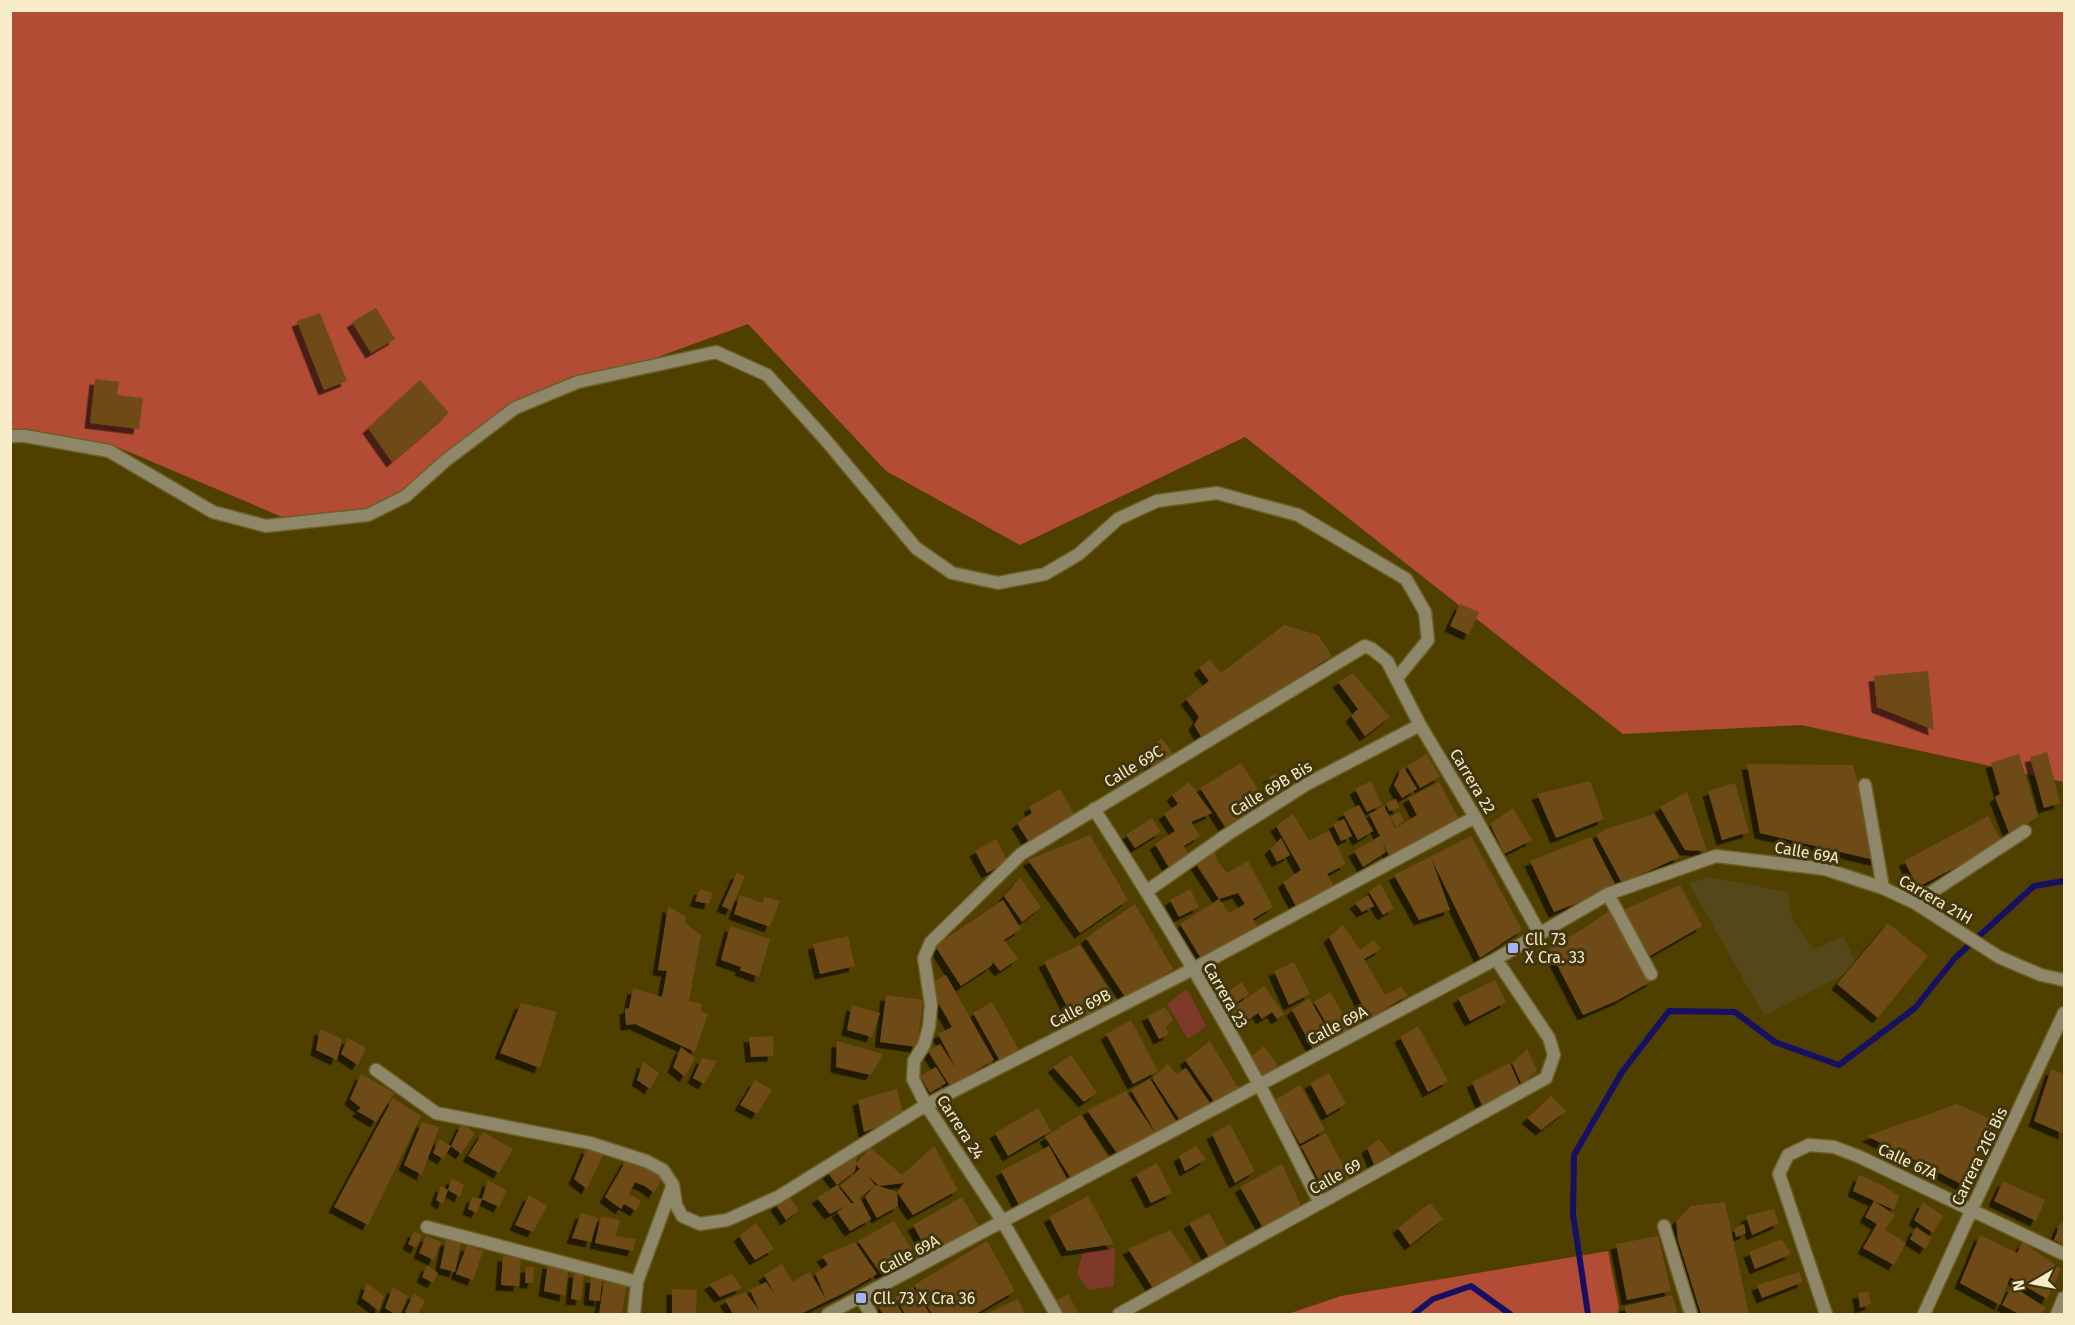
<svg xmlns="http://www.w3.org/2000/svg" width="2075" height="1325" viewBox="0 0 2075 1325" font-family="'Fira Sans',sans-serif">
	<style>
		.built { fill: #54481a }
		.green { fill: #7e3929 }
		.forest { fill: #b24c35 }
		.lines { fill: none; stroke-linecap: round; stroke-linejoin: round }
		.stream { stroke: #160f63; stroke-width: 6 }
		.building { fill: #6e4b15; fill-rule: evenodd; filter: url(#shadow) }
		.minor-casing { stroke: #6d5f24; stroke-width: 15 }
		.minor { stroke: #8f8769; stroke-width: 12 }
		.poi-dot { fill: #a2b2fd; stroke: #41360d; stroke-width: 2 }
		.labels { text-anchor: middle; stroke-width: 6; stroke-linejoin: round; paint-order: stroke }
		.street-label { font-size: 16px; fill: #f6ecc7; stroke: #41360d }
		.poi-label { font-size: 16px; fill: #f6ecc7; stroke: #41360d; text-anchor: start }
	</style>
	<defs>
		<filter id="shadow"><feDropShadow dx="-5.5" dy="5.5" stdDeviation="0" flood-color="#0009"/></filter>
	</defs>
	<rect width="100%" height="100%" fill="#4f4000"/>
	<path class="built" d="M1708 877 1788 892 1792 919 1814 949 1843 937 1858 967 1764 1016 1689 883Z"/>
	<path class="green" d="M1187 989 1206 1026 1188 1039 1167 1004Z
		M1115 1248 1114 1286 1088 1290 1077 1273 1083 1252Z"/>
	<path class="forest" d="M10 11H2064V782L1801 725 1623 734 1245 437 1020 545 886 471 748 324 516 409 407 504 287 519 110 444 11 429Z
		M1608 1251 1619 1308 1617 1314H1288L1341 1296Z"/>
	<g class="lines">
		<path class="stream" d="M1414 1314 1433 1299 1471 1286 1510 1314
			M1588 1314 1573 1214 1574 1155 1622 1072 1669 1011 1735 1012 1775 1042 1839 1065 1915 1008 1955 958 2034 886 2064 881"/>
	</g>
	<path class="building" d="M376 308 395 339 371 353 352 322Z
		M320 313 347 381 324 390 297 321Z
		M95 379 119 382 117 395 143 398 139 429 90 423Z
		M420 380 449 413 392 462 368 428Z
		M1460 604 1479 612 1469 635 1450 626Z
		M1284 625 1318 635 1332 656 1203 740 1194 725 1199 717 1186 699 1209 681 1199 668 1210 659 1221 673Z
		M1928 671 1934 730 1877 707 1874 676Z
		M1353 673 1390 717 1365 736 1351 716 1358 709 1338 682Z
		M1162 738 1174 756 1154 770 1144 754Z
		M2047 752 2060 803 2044 808 2030 757Z
		M1427 754 1440 777 1420 788 1407 766Z
		M2019 754 2038 816 2011 838 1995 797 2000 794 1991 763Z
		M1241 763 1266 801 1225 827 1200 788Z
		M1747 764 1853 765 1879 861 1760 833Z
		M1403 766 1417 789 1402 798 1394 785Z
		M1276 774 1281 782 1275 787 1268 777Z
		M1371 781 1382 805 1367 812 1355 789Z
		M1590 781 1604 819 1556 838 1537 794Z
		M1189 782 1212 813 1191 822 1200 836 1184 846 1189 857 1169 868 1155 844 1175 831 1164 814 1178 804 1172 795Z
		M1439 782 1460 821 1391 859 1382 842 1386 852 1363 867 1354 851 1380 836 1369 814 1384 806 1395 828H1396L1390 817 1399 812 1404 820 1396 828 1417 815 1408 798Z
		M1735 783 1749 832 1722 840 1708 791Z
		M1060 789 1076 817 1030 844 1017 823 1032 813 1029 807Z
		M1687 792 1707 851 1685 850 1660 807Z
		M1396 799 1399 808 1389 811 1386 803Z
		M1359 805 1373 831 1358 840 1343 813Z
		M1513 808 1532 840 1504 854 1490 824Z
		M1293 814 1309 841 1329 830 1346 864 1327 874 1335 888 1298 910 1283 882 1301 870 1276 826Z
		M1654 814 1680 857 1622 883 1596 835 1606 829Z
		M1988 816 2002 843 1918 887 1904 861Z
		M1152 818 1161 832 1135 848 1126 835Z
		M1344 819 1352 836 1341 841 1333 824Z
		M1090 835 1128 900 1080 933 1028 860Z
		M1471 836 1522 930 1480 958 1431 858 1450 910 1419 920 1394 875Z
		M1591 837 1617 888 1554 912 1530 861Z
		M1281 838 1290 855 1277 862 1270 849Z
		M996 839 1008 862 987 873 975 851Z
		M1215 851 1217 860 1227 873 1248 861 1273 907 1253 919 1258 927 1202 960 1180 924 1219 899 1229 913 1245 904 1238 893 1219 899 1196 864Z
		M737 873 745 876 731 910 722 906Z
		M1020 878 1041 907 1022 922 1004 896Z
		M1380 883 1394 908 1383 915 1369 892Z
		M1680 885 1702 926 1648 957 1623 910Z
		M700 889 713 893 709 904 695 901Z
		M1190 889 1199 907 1179 917 1170 900Z
		M740 895 762 903 765 897 780 901 770 927 734 914Z
		M1368 895 1374 906 1362 912 1355 903Z
		M1003 900 1021 929 1004 940 1018 959 1000 971 993 962 991 966 961 986 935 946Z
		M1135 904 1173 969 1127 1000 1086 938Z
		M668 906 686 917 685 923 701 935 689 1001 702 1004 701 1012 708 1014 695 1052 635 1024 626 1025 625 1009 629 1008 633 988 662 997 667 971 658 970Z
		M1612 909 1652 981 1616 1001 1583 1015 1549 949 1583 929Z
		M1888 923 1928 956 1878 1018 1837 984Z
		M1343 925 1360 950 1374 940 1381 949 1364 959 1385 995 1401 987 1408 995 1369 1019 1329 937Z
		M730 926 770 939 759 977 740 970 741 967 721 960Z
		M848 936 855 966 820 974 813 944Z
		M1080 945 1118 1003 1075 1022 1044 962Z
		M1294 962 1310 994 1289 1005 1274 971Z
		M946 975 994 1060 950 1086 928 1051 940 1044 957 1070 938 1034 952 1027 928 985Z
		M1495 980 1506 1002 1470 1021 1458 998Z
		M1242 982 1249 994 1231 1006 1223 995Z
		M1264 986 1284 1014 1277 1019 1272 1012 1262 1019 1258 1013 1239 1027 1228 1011Z
		M1330 992 1352 1028 1334 1037 1314 1002Z
		M886 995 923 1000 917 1047 880 1042Z
		M1309 998 1333 1039 1313 1049 1292 1010Z
		M992 1002 1020 1052 1001 1063 973 1013Z
		M521 1003 557 1012 540 1068 500 1053Z
		M852 1005 880 1013 872 1037 847 1030Z
		M1165 1007 1173 1020 1166 1027 1169 1034 1159 1039 1147 1016Z
		M1131 1020 1158 1071 1133 1084 1106 1034Z
		M1418 1026 1448 1081 1428 1092 1400 1037Z
		M320 1029 342 1039 337 1060 316 1050Z
		M774 1036 773 1056 751 1057 749 1037Z
		M348 1038 366 1048 358 1065 341 1054Z
		M837 1041 883 1054 871 1075 836 1067Z
		M1210 1041 1240 1091 1215 1103 1185 1060Z
		M1264 1046 1278 1066 1260 1078 1248 1059Z
		M681 1047 695 1058 685 1077 673 1067Z
		M1527 1049 1537 1070 1522 1085 1512 1063Z
		M1071 1055 1097 1093 1084 1102 1053 1067Z
		M702 1058 717 1061 704 1084 693 1078Z
		M643 1062 659 1073 650 1089 637 1080Z
		M1510 1063 1521 1089 1483 1108 1472 1082Z
		M1168 1064 1176 1074 1186 1068 1210 1103 1179 1119 1152 1078Z
		M936 1067 946 1083 930 1093 920 1076Z
		M2051 1069 2064 1074V1134L2034 1121Z
		M1329 1073 1346 1104 1327 1115 1310 1083Z
		M361 1074 394 1093 376 1122 357 1111 361 1108 350 1099Z
		M1150 1079 1178 1124 1158 1137 1131 1090Z
		M755 1080 772 1090 757 1114 740 1105Z
		M1300 1085 1325 1130 1300 1144 1275 1100Z
		M897 1089 904 1118 864 1132 858 1100Z
		M1126 1091 1156 1134 1119 1156 1087 1110Z
		M1551 1096 1566 1111 1541 1130 1527 1118Z
		M393 1098 421 1116 368 1225 334 1207Z
		M1957 1104 1995 1121 1963 1185 1867 1136Z
		M1038 1108 1051 1131 1008 1156 995 1133Z
		M1081 1114 1108 1157 1072 1180 1045 1137Z
		M422 1122 439 1127 422 1175 404 1165Z
		M462 1123 475 1133 461 1154 451 1146 443 1159 433 1153 439 1139 451 1146Z
		M1230 1124 1255 1171 1235 1183 1212 1134Z
		M483 1132 513 1149 499 1173 468 1156Z
		M1326 1133 1350 1179 1325 1192 1301 1146Z
		M1379 1139 1393 1157 1375 1167 1367 1148Z
		M934 1146 958 1190 913 1215 897 1192 898 1206 877 1218 865 1197 875 1185 860 1198 871 1219 850 1231 837 1212 847 1205 830 1214 817 1198 837 1185 851 1203H854L840 1186 860 1169 856 1165 855 1171 837 1185 825 1169 854 1151 857 1156 856 1163 870 1147 902 1175ZM867 1175 879 1186 904 1183 897 1192 875 1185Z
		M1049 1146 1067 1179 1019 1205 1001 1171Z
		M1196 1146 1206 1159 1185 1171 1179 1156Z
		M587 1148 604 1153 587 1189 574 1179Z
		M627 1159 663 1177 654 1193 645 1186 635 1182 629 1194 641 1201 636 1211 624 1204 621 1209 605 1197Z
		M1157 1163 1172 1193 1151 1203 1136 1174Z
		M1282 1164 1303 1210 1264 1230 1240 1187Z
		M1859 1175 1882 1185 1899 1196 1894 1210 1853 1191Z
		M452 1178 464 1185 460 1197 448 1190Z
		M488 1180 507 1191 499 1207 482 1199 477 1213 468 1209 472 1197 482 1199Z
		M2003 1181 2045 1200 2036 1221 1994 1201Z
		M441 1186 448 1190 443 1204 436 1200Z
		M529 1195 547 1206 533 1232 515 1225Z
		M789 1196 799 1210 786 1220 776 1205Z
		M1088 1196 1114 1244 1067 1251 1049 1217Z
		M962 1197 980 1228 930 1256 913 1225Z
		M1874 1201 1895 1215 1885 1230 1906 1243 1894 1265 1863 1248 1877 1224 1865 1217Z
		M1725 1202 1749 1314H1701L1678 1240 1676 1221 1691 1206Z
		M1923 1202 1943 1216 1933 1233 1914 1220Z
		M1430 1203 1443 1219 1410 1245 1398 1228Z
		M1774 1209 1779 1223 1752 1235 1746 1216Z
		M581 1213 598 1218 591 1242 572 1238Z
		M1209 1213 1229 1251 1211 1261 1189 1223Z
		M601 1216 620 1220 616 1236 636 1239 633 1251 595 1243Z
		M894 1221 916 1256 881 1274 858 1241Z
		M2061 1222 2064 1224 2063 1244 2054 1240Z
		M756 1223 774 1249 755 1260 739 1236Z
		M1744 1224 1746 1233 1736 1237 1734 1229Z
		M1916 1227 1932 1238 1925 1249 1910 1239Z
		M1170 1230 1195 1266 1154 1290 1128 1249Z
		M414 1231 422 1235 416 1248 408 1244Z
		M1980 1235 2017 1253 2023 1242 2061 1269 2047 1299 2010 1277 2000 1305 1960 1283Z
		M426 1236 441 1242 434 1260 419 1253Z
		M1658 1236 1671 1291 1627 1300 1616 1244Z
		M1782 1239 1791 1254 1755 1269 1749 1252Z
		M446 1240 461 1243 455 1272 440 1268Z
		M987 1241 1015 1291 976 1314H932L914 1285Z
		M855 1242 877 1274 846 1292 827 1301 815 1273 828 1265 822 1256Z
		M467 1245 483 1251 473 1280 456 1274Z
		M503 1256 521 1257 519 1286 501 1285Z
		M548 1263 569 1266 565 1296 544 1291Z
		M782 1264 792 1282 810 1272 827 1301 801 1314H733L725 1300 745 1292 759 1310 750 1290 766 1282 776 1296 764 1275Z
		M427 1265 438 1273 433 1283 422 1277Z
		M526 1267H534L533 1283H525Z
		M574 1272 584 1273 581 1300 571 1299Z
		M1799 1272 1803 1282 1762 1298 1757 1285Z
		M732 1274 742 1288 720 1297 709 1284Z
		M591 1277 602 1279 600 1301 589 1300Z
		M604 1281 627 1285 622 1314H599Z
		M367 1283 384 1296 379 1311 362 1298Z
		M2012 1286 2046 1308 2041 1314H2019L2002 1305Z
		M393 1287 408 1296 400 1314H395L385 1308Z
		M913 1287 930 1314H905L895 1297Z
		M672 1289 697 1290 696 1313H672Z
		M1868 1292 1871 1304 1860 1308 1858 1293Z
		M414 1293 425 1301 418 1314H409L405 1312Z
		M1068 1294 1079 1314H1058L1052 1303Z
		M1672 1295 1678 1314H1626L1625 1306Z
		M892 1297 903 1314H883L879 1308Z
		M1018 1299 1025 1314H986Z"/>
	<g class="lines">
		<g class="minor-casing">
			<path id="minor" d="M10 436H25L109 451 213 512 266 526 368 515 406 496 445 461 515 408 578 382 716 352 767 375 824 438 916 548 952 573 998 583 1045 574 1079 554 1118 519 1157 501 1217 493 1298 515 1406 579 1425 612 1428 640 1397 678
				M1865 785 1883 888
				M1094 809C1152 899 1208 991 1260 1086 1280 1124 1300 1164 1320 1203
				M1147 891 1228 834 1307 784 1420 725
				M1608 894 1651 974
				M1915 903 2025 831
				M376 1070 436 1113 590 1143 646 1161 663 1170 673 1185 676 1205 682 1216 700 1224 727 1220 778 1197 926 1105 1193 969 1475 817
				M1664 1226 1691 1314
				M427 1227 637 1282
				M861 1298 871 1314
				M634 1314 637 1282 672 1187
				M828 1314 1496 959 1608 894 1716 856 1825 869 1883 888 1915 903 1999 957 2041 975 2064 980
				M1056 1314 1003 1222 926 1105 913 1079 914 1061 924 1045 929 1027 931 1005 924 958 931 942 1021 854 1365 646 1372 649 1387 661 1420 725 1475 817 1540 934
				M1119 1314 1546 1078 1554 1055 1549 1038 1496 959
				M1826 1314 1779 1174 1788 1155 1809 1145 1834 1147 1860 1157 2064 1254
				M1924 1314 1972 1209 2064 1013
				M2057 1314 2064 1297"/>
		</g>
		<use href="#minor" class="minor"/>
	</g>
	<g class="poi-dot">
		<rect x="1507" y="942" width="12" height="12" rx="3"/>
		<rect x="855" y="1292" width="12" height="12" rx="3"/>
	</g>
	<g class="labels">
		<g class="street-label">
			<text transform="translate(1133 766) rotate(-31)" y="6">Calle 69C</text>
			<text transform="translate(1473 781) rotate(59)" y="6">Carrera 22</text>
			<text transform="translate(1271 788) rotate(-31)" y="6">Calle 69B Bis</text>
			<text transform="translate(1807 852) rotate(10)" y="6">Calle 69A</text>
			<text transform="translate(1936 899) rotate(30)" y="6">Carrera 21H</text>
			<text transform="translate(1226 995) rotate(60)" y="6">Carrera 23</text>
			<text transform="translate(1080 1008) rotate(-27)" y="6">Calle 69B</text>
			<text transform="translate(1337 1025) rotate(-28)" y="6">Calle 69A</text>
			<text transform="translate(961 1127) rotate(57)" y="6">Carrera 24</text>
			<text transform="translate(1979 1156) rotate(-64)" y="6">Carrera 21G Bis</text>
			<text transform="translate(1908 1161) rotate(25)" y="6">Calle 67A</text>
			<text transform="translate(1335 1176) rotate(-29)" y="6">Calle 69</text>
			<text transform="translate(909 1254) rotate(-28)" y="6">Calle 69A</text>
		</g>
		<g class="poi-label">
			<text x="1525" y="945">Cll. 73<tspan x="1525" dy="18">X Cra. 33</tspan></text>
			<text x="873" y="1304">Cll. 73 X Cra 36</text>
		</g>
	</g>
	<rect width="2075" height="1325" fill="none" stroke="#f6ecc7" stroke-width="24"/>
	<g transform="translate(2033 1283) rotate(260)" stroke="#41360d" stroke-width="4.5" paint-order="stroke">
	<path d="M0-4.5L10 22L0 15L-10 22Z" fill="#f6ecc7"/>
	<text y="-9" font-size="16" font-weight="bold" text-anchor="middle" fill="#f6ecc7">N</text>
	</g>
</svg>
